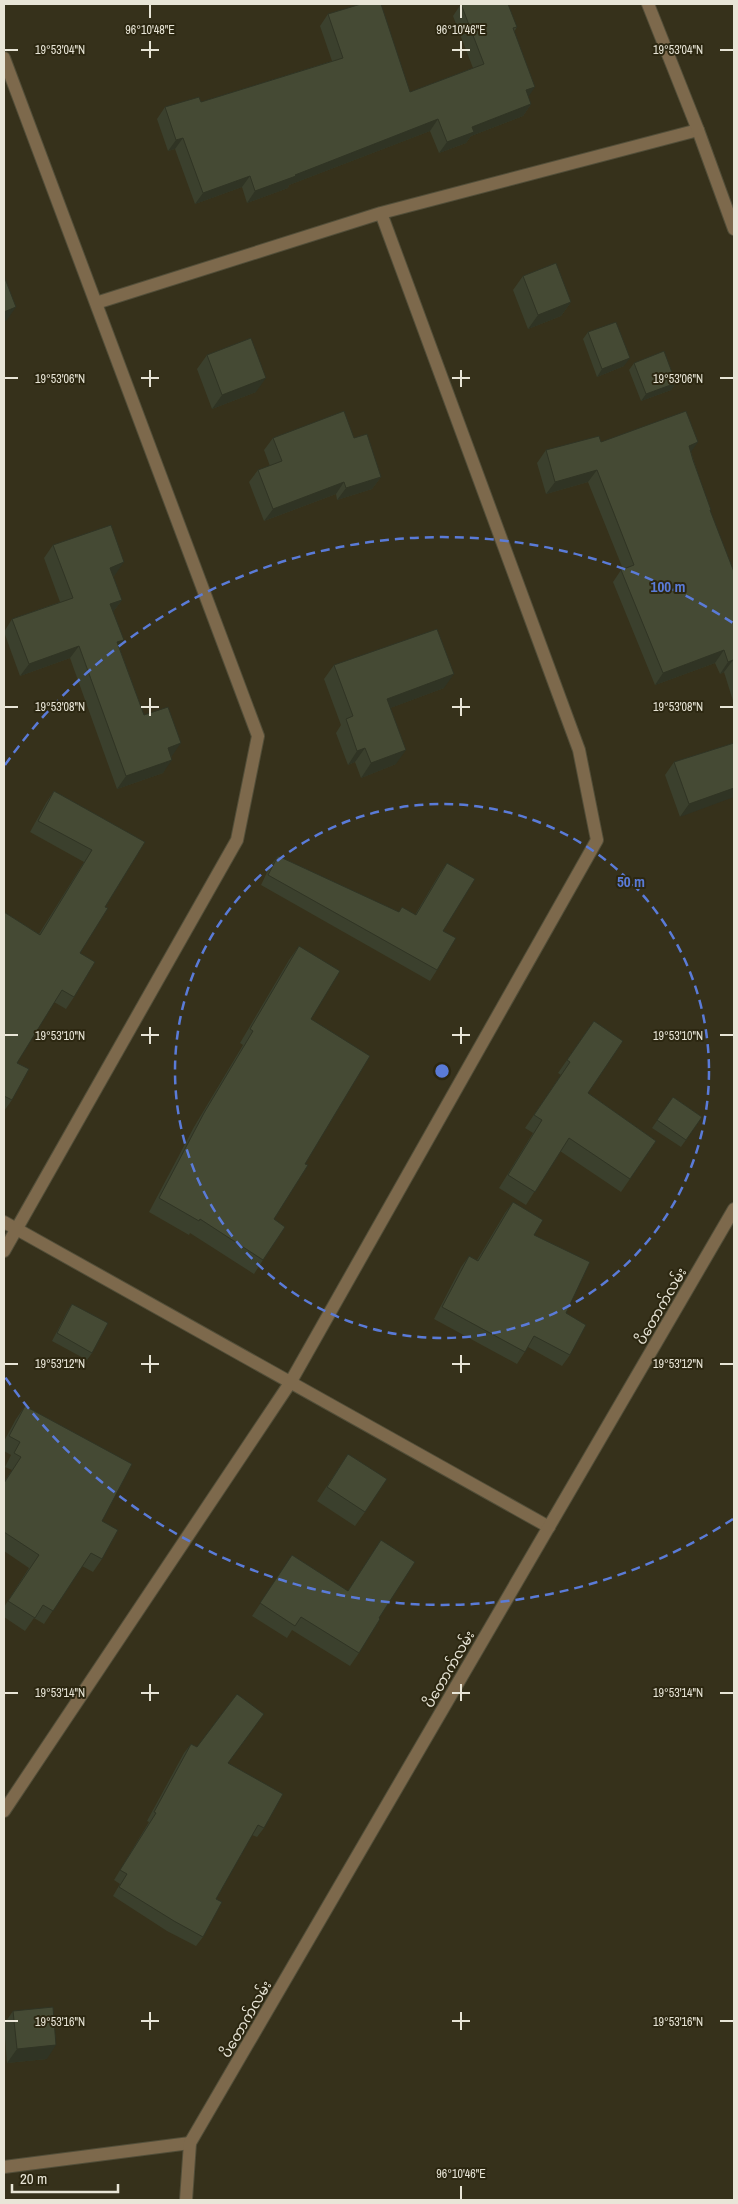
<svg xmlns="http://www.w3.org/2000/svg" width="738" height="2204" viewBox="0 0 738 2204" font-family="'Archivo Narrow','Noto Sans Myanmar',sans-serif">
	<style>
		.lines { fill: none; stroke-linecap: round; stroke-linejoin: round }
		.minor-casing { stroke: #524e39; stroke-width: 14 }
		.tertiary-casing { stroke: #524e39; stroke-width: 14 }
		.minor { stroke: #7d694c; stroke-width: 12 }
		.tertiary { stroke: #7d694c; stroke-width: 12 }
		.wall { fill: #3b402d }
		.shaded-wall { fill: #303424 }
		.building { fill: #454a34; stroke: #303424 }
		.ticks { fill: none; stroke: #e8e5d7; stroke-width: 2 }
		.ring { fill: none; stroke: #5a7bd8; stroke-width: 2.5; stroke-dasharray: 9 6 }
		.labels { text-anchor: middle; stroke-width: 4; stroke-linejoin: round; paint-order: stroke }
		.street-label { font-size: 14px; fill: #e8e5d7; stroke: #2c2711 }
		.ticks-label { font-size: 12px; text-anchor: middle; fill: #e8e5d7; stroke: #2c2711; stroke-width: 4; stroke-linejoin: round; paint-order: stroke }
		.centre { fill: #5a7bd8; stroke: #2c2711; stroke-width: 2.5 }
		.ring-label { font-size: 15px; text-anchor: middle; font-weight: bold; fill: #5a7bd8; stroke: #2c2711; stroke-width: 4; stroke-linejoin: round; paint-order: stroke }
	</style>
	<rect width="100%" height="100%" fill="#36311b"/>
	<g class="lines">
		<g class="minor-casing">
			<path id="minor" d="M4 58 258 736 237 840 4 1251
				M96 303 381 213 698 130
				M4 1222 549 1527
				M4 1811 290 1383 597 840 579 750 381 213
				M4 2167 190 2143"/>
		</g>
		<g class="tertiary-casing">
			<path id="tertiary" d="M648 4 698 130 734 229
				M186 2200 190 2143 734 1209"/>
		</g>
		<use href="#minor" class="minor"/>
		<use href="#tertiary" class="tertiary"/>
	</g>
	<path class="wall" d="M461 4 517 27 514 32 528 96 531 104 523 116 471 136 466 143 439 153 430 131 289 185 288 188 247 203 242 187 195 204 175 149 168 151 157 119 165 107 201 102 332 61 320 26 328 14 410 92 473 68 453 16Z
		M523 276 571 302 561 316 528 329 513 290Z
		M588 332 624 366 597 377 583 339Z
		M207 355 256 392 212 409 197 369Z
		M634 363 676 383 671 390 641 401 629 370Z
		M273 438H354L381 477 372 489 337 500 336 494 264 521 249 482 258 470 270 466 264 450Z
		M601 442 691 452 710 511 734 572V704L724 672 720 674 715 663 655 685 613 582 621 570 623 569 588 482 546 494 537 463 546 450Z
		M53 545 115 575 113 576 122 600 113 612 119 647 144 715 172 756 171 757 163 773 117 789 70 658 20 676 4 632 12 619 60 602 44 558Z
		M334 665 444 688 390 708 396 764 361 778 355 762 348 765 336 733 341 725 324 679Z
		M734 743 680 817 665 775 674 762Z
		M54 791 145 842 105 907 80 953 74 997 66 1009 54 1002 17 1063 12 1100 4 1111V912L39 934 84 862 30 832 46 803Z
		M278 856 399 912 402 907 415 915 440 873 447 863 443 931 437 970 430 981 261 885 270 866Z
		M299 946 311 1019 305 1164 274 1219 263 1260 254 1274 190 1233 189 1235 149 1212 194 1127 243 1045 240 1043 289 960Z
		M594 1021 588 1093 656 1141 621 1192 560 1151 526 1205 499 1188 533 1133 525 1128 561 1075 558 1073Z
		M673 1097 702 1117 681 1147 652 1128Z
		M513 1202 534 1235 566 1313 570 1355 562 1366 528 1347 517 1364 434 1319 461 1267 469 1256 477 1260 505 1213Z
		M72 1304 92 1353 87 1360 52 1341 67 1312Z
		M25 1406 102 1521V1559L93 1572 82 1566 44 1624 34 1618 25 1631 4 1617V1607L29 1568 4 1551V1482L12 1470 5 1467 11 1455 4 1451V1441L16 1419Z
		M348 1454 365 1512 355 1526 317 1501Z
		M381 1540 379 1618 359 1653 350 1666 292 1630 287 1638 252 1616 292 1555 348 1591Z
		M191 1744 228 1763 264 1828 257 1837 252 1835 216 1899 203 1937 196 1946 167 1931 113 1896 120 1884 114 1880 149 1822 147 1821 184 1753Z
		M13 2011 47 2059 7 2063 4 2024Z"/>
	<path class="shaded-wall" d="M535 87 527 99 526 90Z
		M531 104 523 116 471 136 466 143 439 153 447 142 472 127Z
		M438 119 430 131 289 185 288 188 247 203 255 191 295 175Z
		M183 138 175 149 168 151 176 140Z
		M250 176 242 187 195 204 203 193Z
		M571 302 561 316 528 329 538 315Z
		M16 307 7 320 4 322V312Z
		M630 358 624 366 597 377 602 369Z
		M266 378 256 392 212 409 222 395Z
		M676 383 671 390 641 401 646 394Z
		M698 442 689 455V446Z
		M597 470 588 482 546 494 555 482Z
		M381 477 372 489 337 500 346 488Z
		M344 482 336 494 264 521 273 509Z
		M124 562 115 575 101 581 110 568Z
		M122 600 113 612 110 604Z
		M124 640 115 653 117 642Z
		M79 646 70 658 20 676 29 664Z
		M724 650 715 663 655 685 663 673Z
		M733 660 724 672 720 674 728 662Z
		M454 674 444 688 377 713 387 699Z
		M181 743 172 756 159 761 168 748Z
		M365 748 355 762 348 765 357 751Z
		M406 750 396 764 361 778 371 763Z
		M172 760 163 773 117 789 126 776Z
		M734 788V797L680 817 689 804Z
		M56 2045 47 2059 7 2063 17 2049Z"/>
	<path class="building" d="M361 4H381L410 92 484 64 461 4H508L517 27 513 28 535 87 526 90 531 104 472 127 474 132 447 142 438 119 295 175 296 176 255 191 250 176 203 193 183 138 176 140 165 107 199 97 201 102 343 58 328 14Z
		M556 263 571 302 538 315 523 276Z
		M4 276 16 307 4 312Z
		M616 322 630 358 602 369 588 332Z
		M251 338 266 378 222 395 207 355Z
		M664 351 676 383 646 394 634 363Z
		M344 411 354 438 367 434 381 477 346 488 344 482 273 509 258 470 282 461 273 438Z
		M686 411 698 442 689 446 693 460 711 510H710L734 572V664L733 660 728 662 724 650 663 673 621 570 634 565 597 470 555 482 546 450 599 436 601 442Z
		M111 525 124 562 110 568 122 600 110 604 124 640 117 642 144 715 168 707 181 743 168 748 172 760 126 776 79 646 29 664 12 619 73 598 53 545Z
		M437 629 454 674 387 699 406 750 371 763 365 748 357 751 346 719 353 716 334 665Z
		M734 743V788L689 804 674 762Z
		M54 791 145 842 105 907 108 908 80 953 95 962 74 997 62 990 17 1063 29 1069 12 1100 4 1096V912L40 935 92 850 38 821Z
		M278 856 399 912 402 907 416 915 447 863 475 879 443 931 456 938 437 970 268 875Z
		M299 946 340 971 311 1019 370 1056 305 1164 308 1165 274 1219 285 1227 263 1260 200 1219 199 1221 159 1198 204 1113 253 1031 250 1029Z
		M594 1021 623 1041 588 1093 656 1141 630 1179 569 1138 535 1192 508 1175 542 1120 534 1115 570 1062 567 1060Z
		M673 1097 702 1117 686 1140 657 1120Z
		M513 1202 543 1220 534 1235 590 1262 566 1313 586 1325 570 1355 534 1336 525 1352 442 1307 469 1256 478 1261Z
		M72 1304 108 1323 92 1353 57 1333Z
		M25 1406 132 1464 102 1521 118 1530 102 1559 91 1553 53 1611 43 1605 35 1618 8 1601 39 1555 4 1532V1483L21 1457 14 1453 20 1442 9 1436Z
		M348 1454 387 1479 365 1512 327 1487Z
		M381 1540 415 1562 379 1618 380 1619 359 1653 301 1617 295 1626 260 1603 292 1555 348 1591Z
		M237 1694 264 1714 228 1763 283 1794 264 1828 258 1825 216 1899 222 1902 203 1937 174 1921 119 1887 127 1874 120 1870 156 1813 154 1812 191 1744 197 1747Z
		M53 2007 56 2045 17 2049 13 2011Z"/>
	<path class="ticks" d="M150 5V18M461 5V18M150 41V58M461 41V58M5 50H18M141 50H159M452 50H470M720 50H733M150 370V387M461 370V387M5 378H18M141 378H159M452 378H470M720 378H733M150 698V716M461 698V716M5 707H18M141 707H159M452 707H470M720 707H733M150 1027V1044M461 1027V1044M5 1035H18M141 1035H159M452 1035H470M720 1035H733M150 1355V1373M461 1355V1373M5 1364H18M141 1364H159M452 1364H470M720 1364H733M150 1684V1701M461 1684V1701M5 1693H18M141 1693H159M452 1693H470M720 1693H733M150 2012V2030M461 2012V2030M5 2021H18M141 2021H159M452 2021H470M720 2021H733M461 2186V2199"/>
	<g class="ring">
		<circle cx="442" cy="1071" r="267"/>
		<path d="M733 1519A534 534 0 0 1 5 1377M5 765A534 534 0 0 1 733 623"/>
	</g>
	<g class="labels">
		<g class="street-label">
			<text transform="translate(661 1306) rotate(-60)" y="5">ပိတောက်လမ်း</text>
			<text transform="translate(449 1669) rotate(-60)" y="5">ပိတောက်လမ်း</text>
			<text transform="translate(246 2019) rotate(-60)" y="5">ပိတောက်လမ်း</text>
		</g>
	</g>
	<g class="ticks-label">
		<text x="150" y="34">96°10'48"E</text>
		<text x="461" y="34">96°10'46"E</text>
		<text x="678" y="54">19°53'04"N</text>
		<text x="60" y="54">19°53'04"N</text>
		<text x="678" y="383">19°53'06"N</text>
		<text x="60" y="383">19°53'06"N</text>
		<text x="60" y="711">19°53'08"N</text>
		<text x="678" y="711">19°53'08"N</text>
		<text x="678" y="1040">19°53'10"N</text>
		<text x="60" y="1040">19°53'10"N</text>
		<text x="60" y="1368">19°53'12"N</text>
		<text x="678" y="1368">19°53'12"N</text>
		<text x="678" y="1697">19°53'14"N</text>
		<text x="60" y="1697">19°53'14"N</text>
		<text x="678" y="2026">19°53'16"N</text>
		<text x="60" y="2026">19°53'16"N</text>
		<text x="461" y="2178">96°10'46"E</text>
	</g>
	<circle cx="442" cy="1071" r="8" class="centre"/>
	<g class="ring-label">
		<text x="668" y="592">100 m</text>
		<text x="631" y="887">50 m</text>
	</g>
	<rect width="738" height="2204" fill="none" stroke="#e8e5d7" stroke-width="10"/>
	<path d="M12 2184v8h106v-8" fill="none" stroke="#e8e5d7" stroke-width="2.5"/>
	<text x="20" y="2184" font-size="15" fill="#e8e5d7" stroke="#2c2711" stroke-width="4" paint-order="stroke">20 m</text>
</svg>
